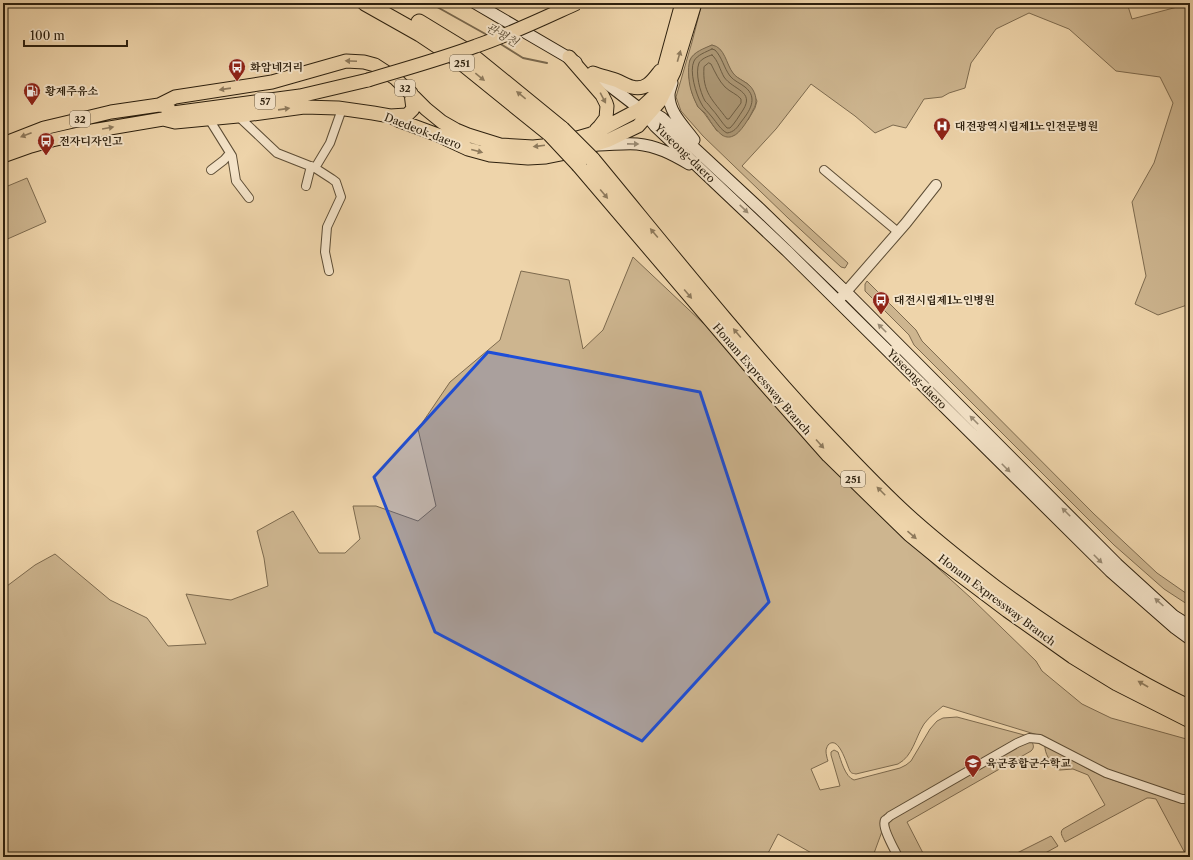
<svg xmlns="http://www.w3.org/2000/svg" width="1193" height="860" viewBox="0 0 1193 860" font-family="'Libre Caslon Text','Noto Serif KR',serif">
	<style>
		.green { fill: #cdb58f; stroke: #7d6a4e; fill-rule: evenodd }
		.water { fill: #ac9775; stroke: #79674c }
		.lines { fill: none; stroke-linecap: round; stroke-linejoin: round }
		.shore { stroke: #6c5c42; stroke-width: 1 }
		.stream { stroke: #79674c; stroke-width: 2 }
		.minor-casing { stroke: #5d4d35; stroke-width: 10 }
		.tertiary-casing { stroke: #5d4d35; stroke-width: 12 }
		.secondary-casing { stroke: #2d200e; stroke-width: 13 }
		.primary-casing { stroke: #2d200e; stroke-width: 15 }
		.motorway-casing { stroke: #2d200e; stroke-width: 17 }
		.minor { stroke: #f4e3c8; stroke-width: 8 }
		.tertiary { stroke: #f4e3c8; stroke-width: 10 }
		.secondary { stroke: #f4e3c8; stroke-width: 11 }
		.primary { stroke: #eed4aa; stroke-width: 13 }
		.motorway { stroke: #eed4aa; stroke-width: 15 }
		.primary-bridge-casing { stroke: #2d200e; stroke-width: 15; stroke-linecap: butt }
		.motorway-bridge-casing { stroke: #2d200e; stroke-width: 17; stroke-linecap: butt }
		.primary-bridge { stroke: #eed4aa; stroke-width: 13 }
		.motorway-bridge { stroke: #eed4aa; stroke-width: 15 }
		.oneway { fill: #8e7a5c }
		.oneway2 { fill: #9a8b74 }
		.marked { fill: #1d4ed8; fill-opacity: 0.2; stroke: #1d4ed8; stroke-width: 3; stroke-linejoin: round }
		.labels { text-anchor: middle; stroke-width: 4; stroke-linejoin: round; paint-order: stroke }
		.shield { fill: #f4e3c8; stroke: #695a46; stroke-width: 1 }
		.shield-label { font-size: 10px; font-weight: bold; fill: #2d200e }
		.poi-label { font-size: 11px; font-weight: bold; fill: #2d200e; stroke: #f4e3c8; text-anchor: start }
		.street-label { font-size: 11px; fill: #2d200e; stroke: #f4e3c8 }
		.water-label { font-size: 12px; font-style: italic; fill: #594a32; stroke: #f4e3c8 }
	</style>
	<rect width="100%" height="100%" fill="#eed4aa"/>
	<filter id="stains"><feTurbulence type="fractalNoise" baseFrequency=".005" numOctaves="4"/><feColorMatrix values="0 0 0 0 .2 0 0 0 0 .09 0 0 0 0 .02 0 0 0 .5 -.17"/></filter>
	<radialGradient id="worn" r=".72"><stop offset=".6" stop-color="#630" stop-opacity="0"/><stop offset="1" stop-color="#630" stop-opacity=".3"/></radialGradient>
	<path class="green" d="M702 3H1127L1132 19 1181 6 1190 9V304L1158 315 1135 304 1146 276 1132 202 1154 163 1173 103 1160 77 1116 71 1069 29 1029 13 996 29 971 63 965 88 949 93 942 97 924 99 906 128 893 125 875 133 855 116 811 84 776 129 742 166 848 263 845 268 841 267 788 218 703 136 681 111 676 97 692 42ZM712 45 721 51 731 71 735 76 748 84 757 101 755 108 748 120 717 131 704 113 698 107 692 93 689 77 690 60 695 54Z
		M27 178 46 222 3 241V188Z
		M633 257 722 341 766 395 810 445 874 510 971 598 1036 661 1042 671 1082 704 1111 718 1190 740V797L1183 796 1107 770 1041 736 943 706C936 712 929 717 924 724 915 738 913 756 898 764L856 774C852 773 852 774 850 771 847 766 839 734 828 745 827 747 826 749 826 751 826 754 827 758 828 761L811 769 820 790 840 786 831 755V752L834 750 838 752C841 760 845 777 854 780L900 768 906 765 911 761 930 729 937 721 943 718 957 717 1028 736 888 815 873 856 815 855 778 834 766 857H3V589L35 565 55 554 110 600 147 618 168 646 206 644 186 594 231 600 268 586 264 558 257 531 293 511 319 553H345L360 539 353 506H376L418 521 436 506 418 429 450 382 500 340 521 271 569 280 583 349 603 330Z
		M867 281 916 330 922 341 1094 514 1157 573 1190 596V606L1164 589 1114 545 914 345 909 335 865 291V284Z
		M1029 742H1032C1034 746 1034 748 1031 751L907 822 925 857H901C897 847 885 830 890 820L1018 745Z
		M1045 745 1092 771 1113 780 1175 800 1190 803V857H1187L1156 799 1150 798H1147L1065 842C1063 837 1059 833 1063 829L1105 805 1088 775 1073 769 1060 770 1056 769C1051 763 1044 753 1045 745Z
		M1051 836 1052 837 1058 846 1038 857H1009Z"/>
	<path class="water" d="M712 45C725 47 726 64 733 73 738 80 749 82 753 90 757 97 757 104 753 110 750 117 740 134 733 136 729 138 725 137 722 135 714 129 710 120 705 113 703 111 700 109 698 107 696 103 693 97 692 93 689 86 687 68 690 60 693 52 705 48 712 45Z"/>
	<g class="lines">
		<path class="shore" d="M712 49 715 50C722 57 724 68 730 76 734 81 740 83 745 87 759 98 749 112 741 122 737 128 734 132 727 133 721 130 717 123 712 117 709 113 703 108 701 103 696 94 689 71 694 61 697 55 706 52 712 49Z
			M712 55C718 60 720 70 724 77 733 90 755 91 743 110 739 116 735 123 730 128H727C721 122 717 114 711 108 709 105 707 103 705 101 700 92 695 73 699 63 701 59 708 56 712 55Z
			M709 63 711 64C715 72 719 81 725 87 730 92 737 94 741 99V103L729 119H727C713 100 702 93 704 67Z"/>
		<path class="stream" d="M430 3 489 36
			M499 43 523 58 547 63"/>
		<g class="minor-casing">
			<path id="minor" d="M238 116 277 153 315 168 332 179 336 182 341 197 327 227 325 252 329 271
				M209 119 232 156 236 181 249 198
				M315 168 330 143 342 109
				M211 170 224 160 230 153
				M824 170 898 232
				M306 186 311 166
				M898 857C895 850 881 827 885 820 886 820 890 816 890 816L1017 743 1029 738 1040 739 1106 773 1182 799H1190"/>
		</g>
		<g class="tertiary-casing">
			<path id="tertiary" d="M838 301 906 223 936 185"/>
		</g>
		<g class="secondary-casing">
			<path id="secondary" d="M475 3 576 62
				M597 76 640 109
				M672 83C671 87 669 91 669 95 669 113 684 126 694 140
				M599 145C611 145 625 143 637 144 657 146 672 154 689 164
				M1190 626 1174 616 1117 564 846 292 760 209 662 118 657 115 648 114 651 121 655 126 787 251 1110 571 1175 628 1190 639"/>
		</g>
		<g class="primary-casing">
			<path id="primary" d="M569 57 602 95 606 103 607 106 606 118 600 126 596 130
				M593 73C601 76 610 78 618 81 622 83 627 86 632 87 646 91 653 80 660 71
				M159 105 175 97 272 82 346 61 364 62 375 65 395 78 426 109 442 122 456 130 468 135 500 145 533 147 553 145 591 134 604 128 640 109 654 96 662 76 682 3
				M390 116 407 115 413 109 411 93
				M163 119 175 122 238 116 304 107 338 108 373 113 390 116 400 121 438 135 468 149 490 155 528 158 546 157 571 152 609 140 638 126 660 101 674 72 695 3
				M3 144 44 128 82 119 111 112 159 105 168 106
				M3 156 31 146 52 140 92 131 163 119 173 113 300 96 368 80"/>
		</g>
		<g class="motorway-casing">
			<path id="motorway" d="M365 3 420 34 456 58 550 134
				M419 22 465 50 562 129
				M592 159C664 246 734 334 810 417 840 449 870 481 902 511 931 538 963 563 994 587 1056 633 1121 675 1190 708
				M579 165 759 376 829 455 910 534 943 561 1008 610 1073 656 1117 683 1190 720"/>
		</g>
		<use href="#minor" class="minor"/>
		<use href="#tertiary" class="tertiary"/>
		<use href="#secondary" class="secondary"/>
		<use href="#primary" class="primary"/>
		<use href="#motorway" class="motorway"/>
		<g class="primary-bridge-casing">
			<path id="primary-bridge" d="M368 80C404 69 441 59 476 46 511 34 544 18 577 3"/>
		</g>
		<g class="motorway-bridge-casing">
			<path id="motorway-bridge" d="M562 129 592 159
				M550 134 579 165"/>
		</g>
		<use href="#primary-bridge" class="primary-bridge"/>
		<use href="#motorway-bridge" class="motorway-bridge"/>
	</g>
	<defs><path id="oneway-solid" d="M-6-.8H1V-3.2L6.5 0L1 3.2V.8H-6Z"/></defs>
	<g class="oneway">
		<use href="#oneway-solid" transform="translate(679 56) rotate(-74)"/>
		<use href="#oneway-solid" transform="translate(351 61) rotate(-178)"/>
		<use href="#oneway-solid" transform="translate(480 77) rotate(39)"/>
		<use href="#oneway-solid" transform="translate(225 89) rotate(172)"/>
		<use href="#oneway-solid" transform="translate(521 95) rotate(-141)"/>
		<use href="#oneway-solid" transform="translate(603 98) rotate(62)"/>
		<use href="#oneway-solid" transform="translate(284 109) rotate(-8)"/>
		<use href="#oneway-solid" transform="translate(108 128) rotate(-10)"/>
		<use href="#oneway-solid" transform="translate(26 135) rotate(159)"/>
		<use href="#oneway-solid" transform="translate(539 146) rotate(173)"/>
		<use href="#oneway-solid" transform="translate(477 151) rotate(15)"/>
		<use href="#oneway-solid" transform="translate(604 194) rotate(50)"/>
		<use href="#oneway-solid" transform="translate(654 233) rotate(-130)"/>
		<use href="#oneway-solid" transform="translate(688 294) rotate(50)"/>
		<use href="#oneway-solid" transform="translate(737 333) rotate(-130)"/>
		<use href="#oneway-solid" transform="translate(820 444) rotate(48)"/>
		<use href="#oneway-solid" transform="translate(881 491) rotate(-135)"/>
		<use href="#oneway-solid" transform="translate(912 535) rotate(41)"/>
		<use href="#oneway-solid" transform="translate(1143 684) rotate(-150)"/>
	</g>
	<g class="oneway2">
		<use href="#oneway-solid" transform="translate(633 144) rotate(1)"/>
		<use href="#oneway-solid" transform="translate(744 209) rotate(44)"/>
		<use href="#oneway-solid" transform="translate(882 328) rotate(-135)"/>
		<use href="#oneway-solid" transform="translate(974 420) rotate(-135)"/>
		<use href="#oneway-solid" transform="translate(1006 468) rotate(45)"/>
		<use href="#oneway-solid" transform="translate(1066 512) rotate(-135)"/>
		<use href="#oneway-solid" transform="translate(1098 559) rotate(45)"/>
		<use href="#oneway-solid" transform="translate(1159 602) rotate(-138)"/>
	</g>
	<path class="marked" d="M488 352 700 392 769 602 642 741 435 632 374 477Z"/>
	<defs>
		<g id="bus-pin" transform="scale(0.9)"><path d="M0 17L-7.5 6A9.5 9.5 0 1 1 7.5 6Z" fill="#8f2418" stroke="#f4e3c8"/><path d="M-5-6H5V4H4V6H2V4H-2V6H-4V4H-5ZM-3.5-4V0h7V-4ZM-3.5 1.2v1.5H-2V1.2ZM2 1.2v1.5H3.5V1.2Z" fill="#fff"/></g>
		<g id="fuel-pin" transform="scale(0.9)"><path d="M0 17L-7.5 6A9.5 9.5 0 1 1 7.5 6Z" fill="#8f2418" stroke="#f4e3c8"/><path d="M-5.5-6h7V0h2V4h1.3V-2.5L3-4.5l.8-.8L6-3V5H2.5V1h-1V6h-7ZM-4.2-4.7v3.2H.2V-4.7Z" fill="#fff"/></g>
		<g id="hospital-pin" transform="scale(0.9)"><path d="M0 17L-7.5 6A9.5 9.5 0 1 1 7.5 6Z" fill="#8f2418" stroke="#f4e3c8"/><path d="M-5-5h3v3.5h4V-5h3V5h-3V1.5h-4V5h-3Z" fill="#fff"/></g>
		<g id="university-pin" transform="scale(0.9)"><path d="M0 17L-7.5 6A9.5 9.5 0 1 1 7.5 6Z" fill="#8f2418" stroke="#f4e3c8"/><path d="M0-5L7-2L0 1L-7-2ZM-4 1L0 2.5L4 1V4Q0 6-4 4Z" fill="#fff"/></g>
	</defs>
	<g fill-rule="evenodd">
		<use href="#bus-pin" x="237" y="67"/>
		<use href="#fuel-pin" x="32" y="91"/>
		<use href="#hospital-pin" x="942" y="126"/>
		<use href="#bus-pin" x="46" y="141"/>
		<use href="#bus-pin" x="881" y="300"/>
		<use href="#university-pin" x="973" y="763"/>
	</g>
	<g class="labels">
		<g class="shield">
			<rect x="450" y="55" width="24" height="16" rx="3"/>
			<rect x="395" y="80" width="20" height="16" rx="3"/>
			<rect x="255" y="93" width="20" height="16" rx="3"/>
			<rect x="70" y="111" width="20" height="16" rx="3"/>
			<rect x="841" y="471" width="24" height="16" rx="3"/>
		</g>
		<g class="shield-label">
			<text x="462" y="67">251</text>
			<text x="405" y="92">32</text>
			<text x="265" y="105">57</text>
			<text x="80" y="123">32</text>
			<text x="853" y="483">251</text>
		</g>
		<g class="poi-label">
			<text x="250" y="71">화암네거리</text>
			<text x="45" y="95">황제주유소</text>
			<text x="955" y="130">대전광역시립제1노인전문병원</text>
			<text x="59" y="145">전자디자인고</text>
			<text x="894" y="304">대전시립제1노인병원</text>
			<text x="986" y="767">육군종합군수학교</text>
		</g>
		<g class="street-label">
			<text transform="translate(423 131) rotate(21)" y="4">Daedeok-daero</text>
			<text transform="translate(685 153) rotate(44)" y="4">Yuseong-daero</text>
			<text transform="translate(762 379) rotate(49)" y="4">Honam Expressway Branch</text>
			<text transform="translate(917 379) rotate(45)" y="4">Yuseong-daero</text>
			<text transform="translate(997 600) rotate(37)" y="4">Honam Expressway Branch</text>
		</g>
		<g class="water-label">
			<text transform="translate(502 35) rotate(30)" y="4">관평천</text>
		</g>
	</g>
	<rect width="1193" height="860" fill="none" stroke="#eed4aa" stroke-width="16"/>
	<rect x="4" y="4" width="1185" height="852" fill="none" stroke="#2d200e" stroke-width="2"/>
	<rect x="8" y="8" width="1177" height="844" fill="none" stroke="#2d200e"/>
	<path d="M24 40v6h103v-6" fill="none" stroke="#2d200e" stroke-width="2"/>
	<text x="30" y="40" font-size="12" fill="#2d200e" stroke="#f4e3c8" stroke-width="3" paint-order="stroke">100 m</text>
	<rect width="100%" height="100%" filter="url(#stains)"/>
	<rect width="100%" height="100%" fill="url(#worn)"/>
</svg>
